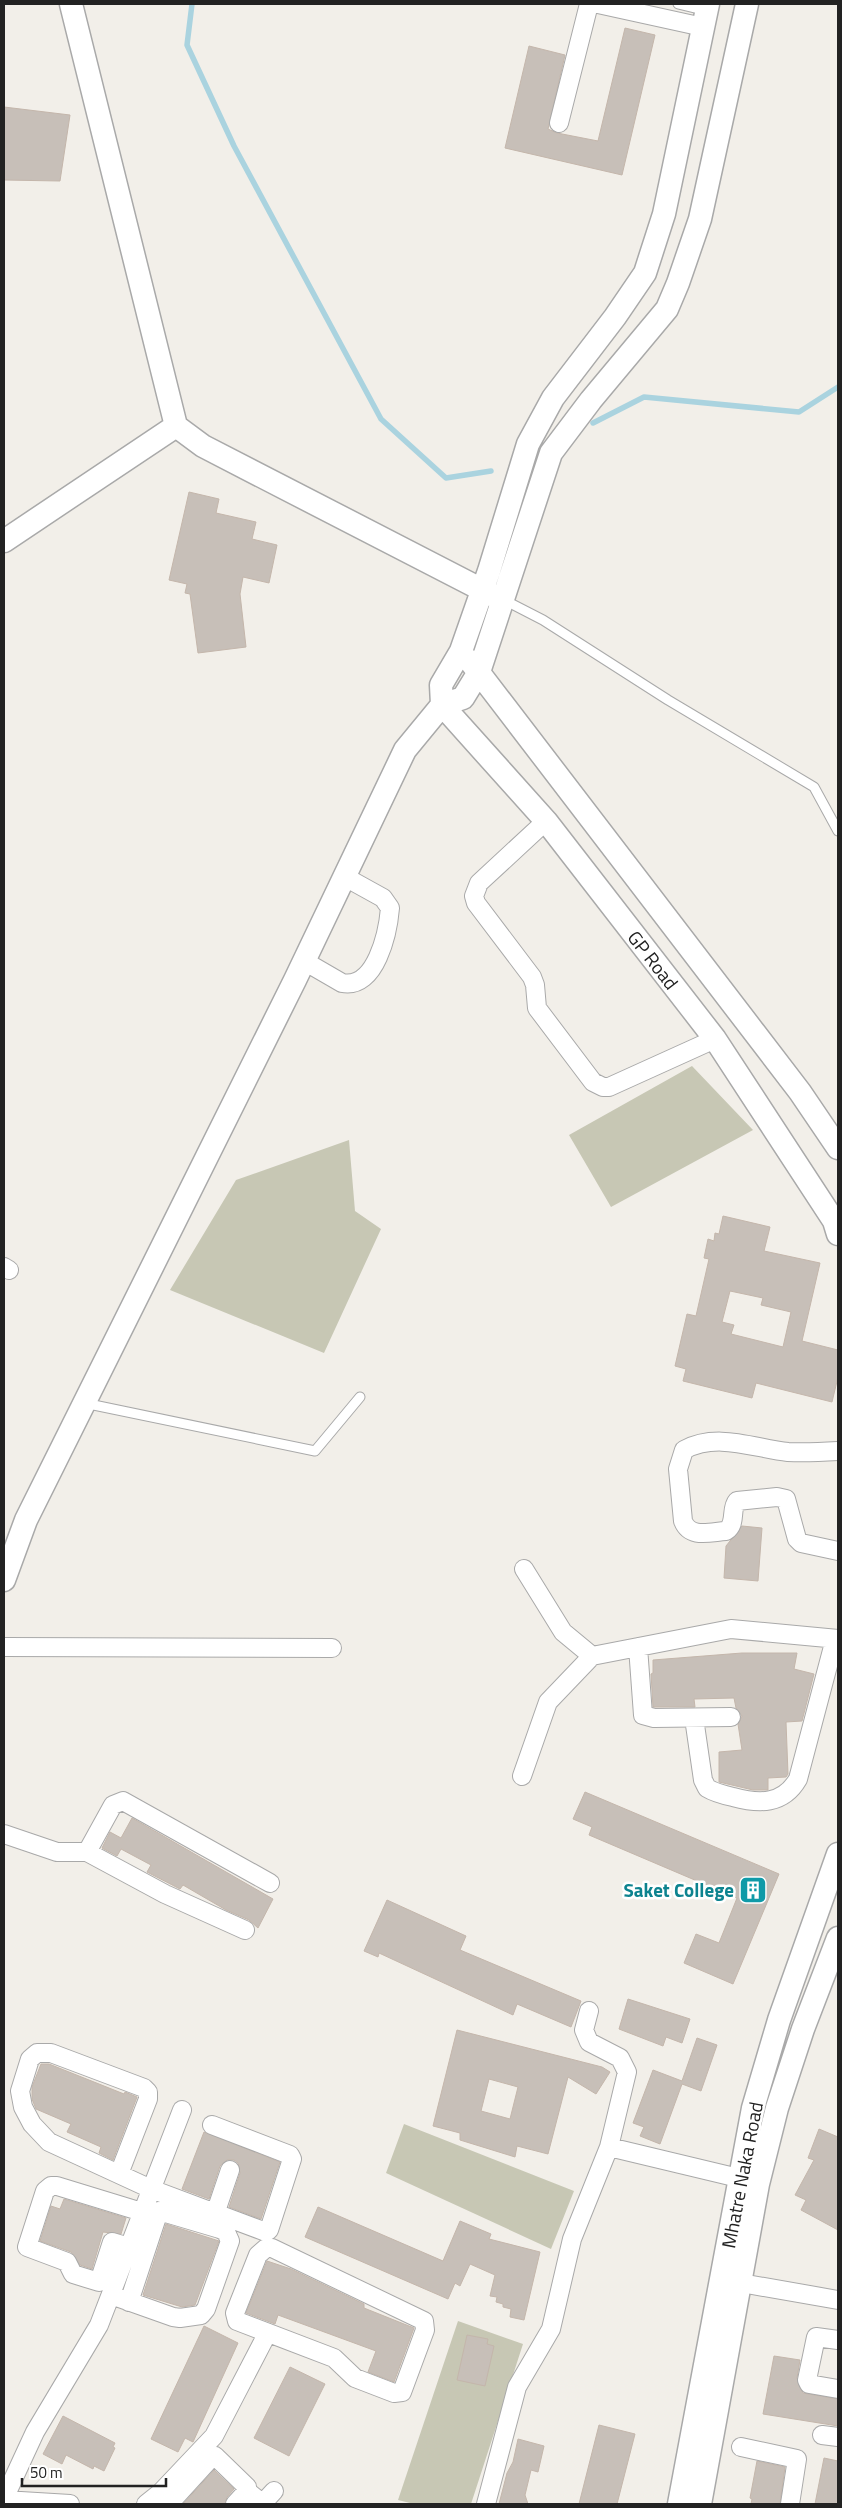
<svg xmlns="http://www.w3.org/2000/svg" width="842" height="2508" viewBox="0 0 842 2508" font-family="'Titillium Web',sans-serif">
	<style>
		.construction { fill: #c7c7b4 }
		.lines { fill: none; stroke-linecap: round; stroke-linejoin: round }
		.stream { stroke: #aad3df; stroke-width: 5.5 }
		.building { fill: #c7bfb8; stroke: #c4b6ab; fill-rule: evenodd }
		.service-casing { stroke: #a9a9a9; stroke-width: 11 }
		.minor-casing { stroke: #a9a9a9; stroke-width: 20 }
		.tertiary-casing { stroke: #a9a9a9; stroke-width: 25 }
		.service { stroke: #fff; stroke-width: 9 }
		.minor { stroke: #fff; stroke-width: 18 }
		.tertiary { stroke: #fff; stroke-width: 22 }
		.labels { text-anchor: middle; stroke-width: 5; stroke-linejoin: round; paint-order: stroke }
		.street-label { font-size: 19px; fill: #222; stroke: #fff }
		.culture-label { font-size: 19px; font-weight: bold; fill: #0d838f; stroke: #fff; text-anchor: end }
	</style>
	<rect width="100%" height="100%" fill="#f2efe9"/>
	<path class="construction" d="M692 1066 753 1130 611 1207 569 1135Z
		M349 1140 355 1211 381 1229 324 1353 170 1290 236 1180Z
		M404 2124 574 2191 551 2249 386 2173Z
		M458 2321 523 2344 471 2504H414L398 2500Z"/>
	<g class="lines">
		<path class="stream" d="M192 4 187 45 234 146 381 419 446 478 491 471
			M593 423 644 397 799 412 838 387"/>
	</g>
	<path class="building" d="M625 28 655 35 622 175 505 148 529 46 565 55 548 129 557 133 598 141Z
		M4 107 70 115 60 181 4 180Z
		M189 492 219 499 216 513 256 522 252 539 277 545 269 583 243 577 240 594 246 647 198 653 190 594 185 593 187 584 169 580Z
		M723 1216 770 1227 764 1251 820 1263 802 1341 838 1350V1377L832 1402 756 1383 752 1398 683 1381 686 1369 675 1366 687 1314 696 1316 709 1259 704 1258 708 1239 714 1241 715 1233 719 1234ZM730 1291 763 1298 761 1305 791 1312 783 1347 731 1334 734 1325 722 1322Z
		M742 1526 762 1528 758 1581 724 1578 726 1546Z
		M742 1653H797L794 1669 814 1674 802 1721 786 1722 788 1774 786 1777 768 1778V1790H753L719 1782V1752L742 1750 738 1724 742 1716 736 1708 734 1698 694 1699 695 1707H653L651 1674 653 1673V1660Z
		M585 1792 779 1874 733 1984 684 1963 696 1934 719 1943 737 1898 589 1835 592 1827 573 1819Z
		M132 1818 273 1899 258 1928 249 1920 226 1910 183 1885 180 1889 147 1872 151 1865 121 1849 117 1856 102 1848 110 1832 121 1838Z
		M387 1900 466 1936 460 1950 581 2001 571 2027 517 2004 513 2015 379 1953 378 1957 364 1951Z
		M628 1999 690 2019 682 2043 666 2037 663 2046 619 2029Z
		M457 2030 602 2067 610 2072 596 2094 568 2077 548 2154 517 2146 515 2157 460 2140V2133L433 2126ZM489 2079 518 2087 510 2119 481 2111Z
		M697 2038 717 2045 701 2091 682 2084 660 2144 640 2136 644 2127 633 2123 653 2070 682 2081Z
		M41 2064H49L124 2094 125 2092 137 2097 113 2160 99 2153 101 2147 67 2132 71 2124 36 2109 32 2099V2087Z
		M819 2129 838 2137V2230L801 2210 806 2200 795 2195 814 2160 808 2158Z
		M204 2132 280 2162 261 2219 229 2207 240 2173 238 2163 234 2160H227L220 2166 209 2199 182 2189Z
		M64 2199 126 2218 121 2234 103 2232 92 2269 80 2265 71 2252 40 2241 51 2206 60 2209Z
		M318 2207 443 2261 460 2221 491 2234 489 2239 540 2252 524 2320 510 2317 511 2309 503 2307V2304L496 2302 497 2297 490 2296 495 2275 470 2264 460 2286 455 2283 448 2299 305 2237Z
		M166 2224 219 2241 195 2305 182 2307 143 2295Z
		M267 2261 291 2269 364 2304V2308L414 2328 394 2382 368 2372 376 2351 278 2315 275 2324 246 2313Z
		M204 2326 238 2343 193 2442 185 2438 178 2452 151 2439Z
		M467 2335 488 2339 487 2344 494 2346 485 2386 457 2380Z
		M774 2356 800 2360 797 2378 803 2393 838 2399V2426L763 2414Z
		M290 2367 325 2384 289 2456 254 2438Z
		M63 2416 115 2443 113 2447 115 2448 104 2471 94 2466 93 2469 66 2455 62 2464 43 2454Z
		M599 2425 635 2434 617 2504H579Z
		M518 2439 544 2446 538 2472 531 2470 525 2495 528 2504H499L507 2473 513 2462Z
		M824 2458 838 2461V2504H815Z
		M757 2461 785 2467 780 2504H751L752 2499 750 2498Z
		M214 2470 234 2489 227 2497 225 2504H183Z"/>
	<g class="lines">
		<g class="service-casing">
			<path id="service" d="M678 4 707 11
				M504 600 543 620 668 700 814 787 838 831
				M84 1403 315 1451 360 1397"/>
		</g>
		<g class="minor-casing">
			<path id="minor" d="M598 4 703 27
				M559 123 589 4
				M546 821 479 883 474 896 476 903 532 977 535 985 537 1008 593 1082 603 1087H609L715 1039
				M304 961 342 983C376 990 388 932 390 908L383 898 345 877
				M4 1267 9 1270
				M838 1451C822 1452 805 1453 788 1452 753 1448 717 1432 684 1450L678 1469 683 1521C690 1539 710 1532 726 1531 737 1524 730 1509 737 1501L777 1497 786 1499 797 1539 801 1543 838 1551
				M524 1569 563 1632 592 1656
				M4 1647 332 1648
				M638 1647 643 1715 654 1718 731 1717
				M694 1718 703 1780 707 1788C715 1793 724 1795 733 1797 759 1804 783 1805 798 1779L835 1639
				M522 1776 548 1702 592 1656 731 1629 838 1639
				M4 1834 57 1852H87L165 1894 245 1930
				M87 1852 113 1805 123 1801 270 1883
				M609 2147 751 2181
				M119 2174 148 2099V2092L144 2088 51 2053H37L30 2059 20 2091 23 2107 32 2124 49 2142 151 2189 266 2232 269 2230 292 2159 290 2155 212 2125
				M215 2214 230 2170
				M129 2247 112 2242 99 2282 73 2274 67 2262 27 2247 45 2191 51 2186H57L142 2212
				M266 2248H272L424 2321 425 2330 402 2392 394 2393 355 2378 334 2358 237 2321 235 2313 258 2255Z
				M741 2283 838 2300
				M111 2295 173 2317 180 2318 201 2315 206 2309 230 2241 226 2232 220 2229 159 2211 129 2302
				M838 2340 816 2337 807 2380 809 2384 838 2389
				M822 2435 838 2437
				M741 2447 797 2459 790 2504
				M247 2491 263 2504
				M4 2499 35 2432 99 2325 182 2110
				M4 2500 70 2504
				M146 2504 161 2492 214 2436 267 2334
				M169 2504 211 2458 215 2456 247 2487 246 2492 235 2504
				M262 2504 274 2491
				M486 2504 517 2387 551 2329 572 2239 609 2147 627 2072 620 2058 589 2042 584 2030 589 2011"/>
		</g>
		<g class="tertiary-casing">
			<path id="tertiary" d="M176 426 203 446 496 597
				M4 541 176 426 71 4
				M470 661 800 1092 838 1148
				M442 705 441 685 461 651 489 571 528 444 553 398 615 317 645 273 664 214 708 4
				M442 705 546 821 715 1039 834 1221 838 1234
				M4 1580 26 1520 295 980 405 750 442 705 463 698 479 672 551 453 591 400 667 309 678 283 700 219 747 4
				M679 2504 753 2108 779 2020 838 1854
				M700 2504 758 2184 777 2108 803 2029 838 1938"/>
		</g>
		<use href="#service" class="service"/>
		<use href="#minor" class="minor"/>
		<use href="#tertiary" class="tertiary"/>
	</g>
	<defs>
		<g id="building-square" transform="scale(1.4375)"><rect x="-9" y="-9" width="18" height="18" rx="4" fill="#0f9aa8" stroke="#fff"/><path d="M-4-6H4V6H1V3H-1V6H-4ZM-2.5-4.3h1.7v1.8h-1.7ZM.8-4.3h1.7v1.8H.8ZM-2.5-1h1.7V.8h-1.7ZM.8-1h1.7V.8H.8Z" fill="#fff"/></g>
	</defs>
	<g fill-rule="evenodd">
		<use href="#building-square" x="753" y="1890"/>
	</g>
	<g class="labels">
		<g class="street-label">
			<text transform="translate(653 960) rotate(52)" y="7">GP Road</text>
			<text transform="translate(742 2175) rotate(-79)" y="7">Mhatre Naka Road</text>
		</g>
		<g class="culture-label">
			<text x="734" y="1897">Saket College</text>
		</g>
	</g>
	<rect width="842" height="2508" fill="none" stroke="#222222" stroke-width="10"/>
	<path d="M22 2478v8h144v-8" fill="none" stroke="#222222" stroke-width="2.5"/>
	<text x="30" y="2478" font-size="15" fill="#222222" stroke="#ffffff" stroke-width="4" paint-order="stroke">50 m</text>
</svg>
